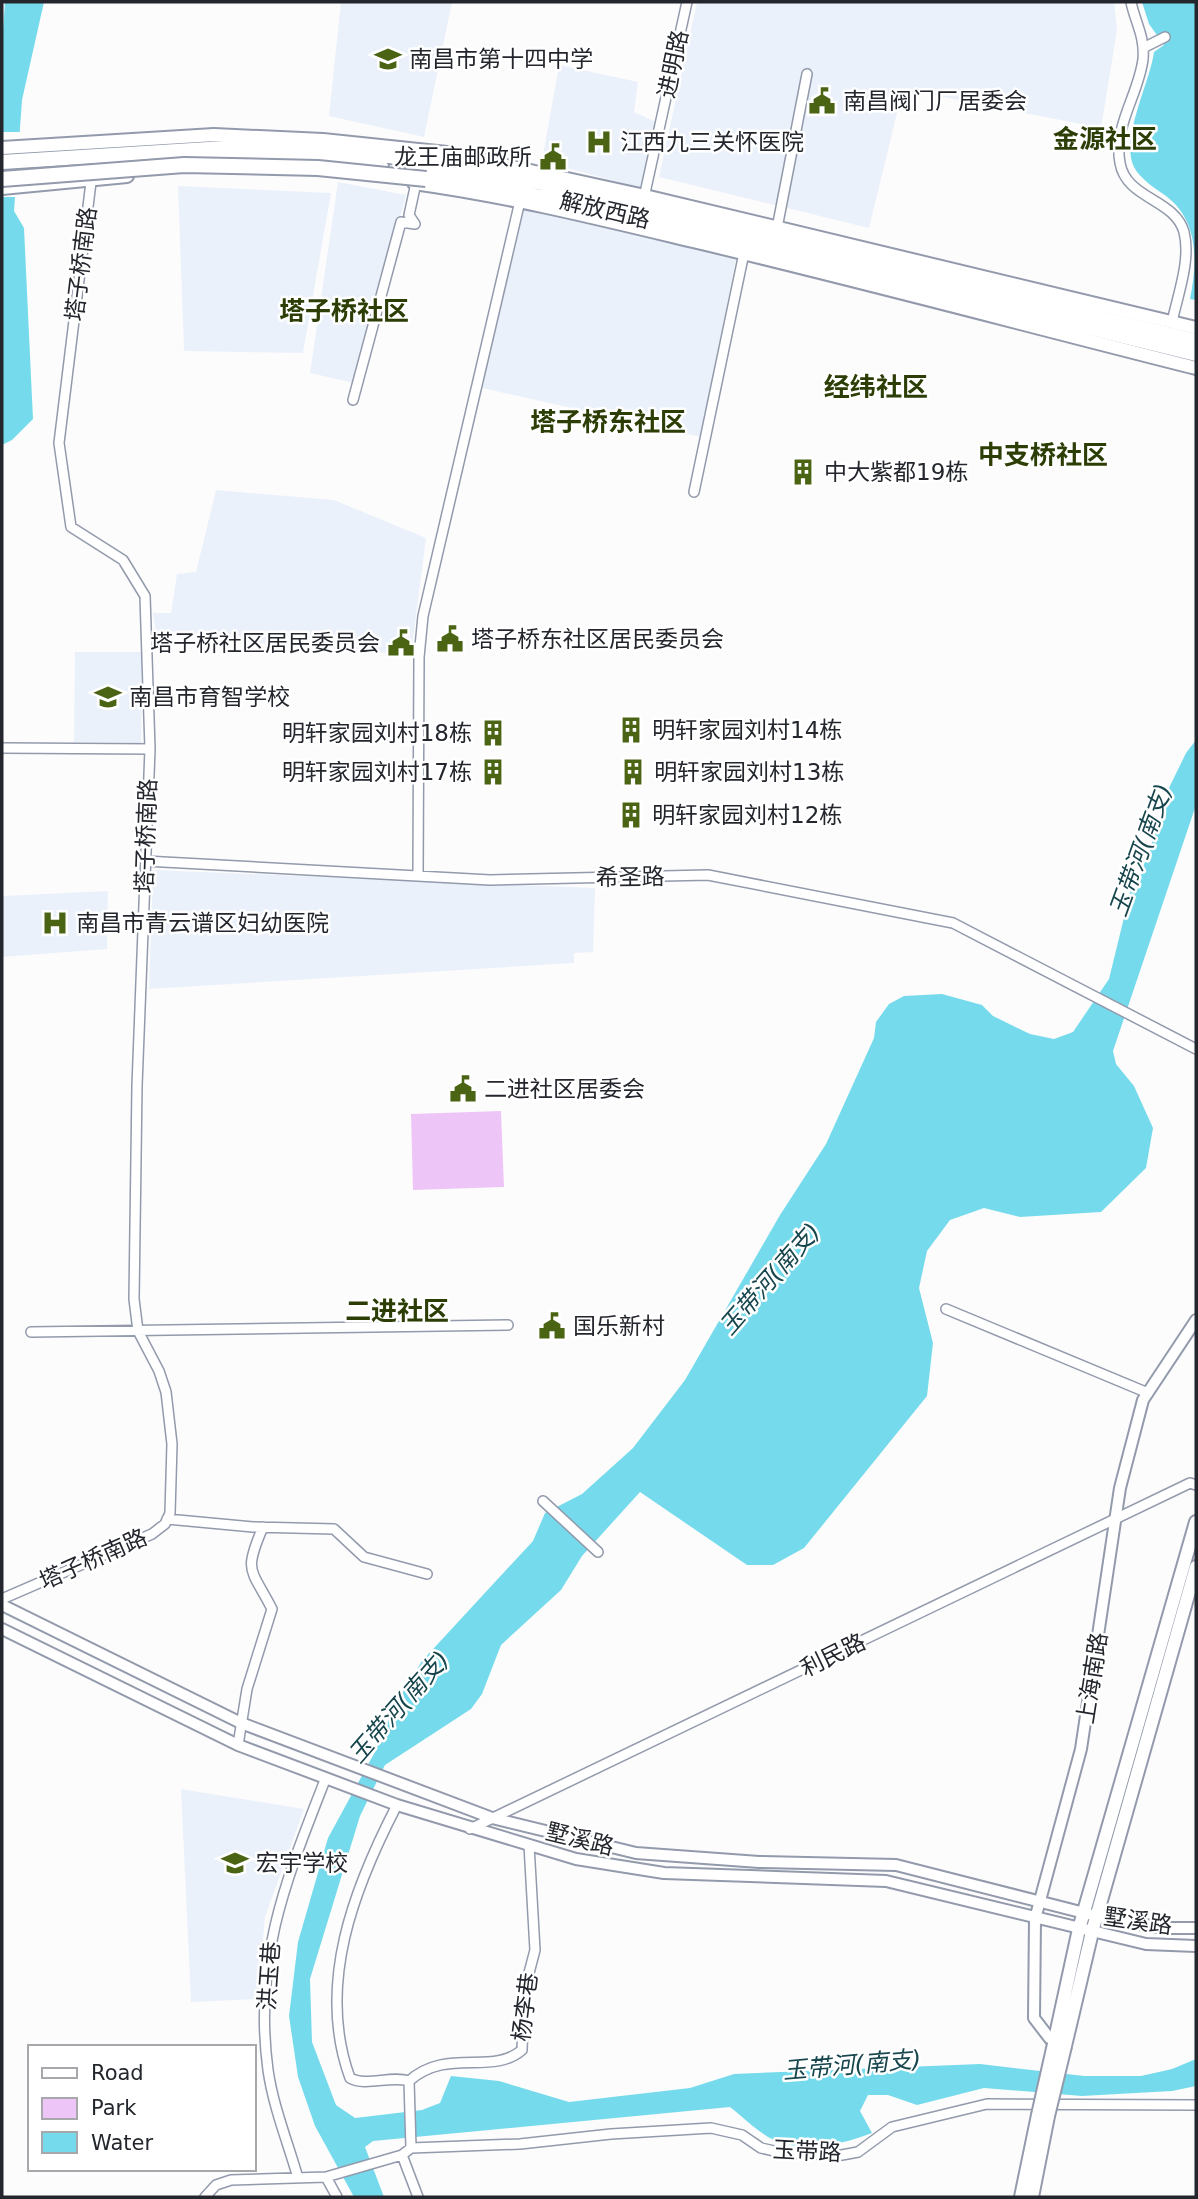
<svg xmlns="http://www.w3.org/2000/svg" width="1198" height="2199" viewBox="0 0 1198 2199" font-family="'DejaVu Sans','Noto Sans SC',sans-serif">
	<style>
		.built { fill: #ebf1fb }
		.green { fill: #eec5f7 }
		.water { fill: #75dbec }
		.pier { fill: #fcfcfc }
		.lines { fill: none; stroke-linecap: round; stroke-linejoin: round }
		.minor-casing { stroke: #929aac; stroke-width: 12 }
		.tertiary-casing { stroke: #929aac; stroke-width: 14 }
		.secondary-casing { stroke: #929aac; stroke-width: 16 }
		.primary-casing { stroke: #929aac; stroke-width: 18 }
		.minor { stroke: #fff; stroke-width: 9 }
		.tertiary { stroke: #fff; stroke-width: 10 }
		.secondary { stroke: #fff; stroke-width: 12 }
		.primary { stroke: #fff; stroke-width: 14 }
		.secondary-bridge-casing { stroke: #929aac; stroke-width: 16; stroke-linecap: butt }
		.primary-bridge-casing { stroke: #929aac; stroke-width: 18; stroke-linecap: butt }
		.secondary-bridge { stroke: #fff; stroke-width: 12 }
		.primary-bridge { stroke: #fff; stroke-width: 14 }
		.labels { text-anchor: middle; stroke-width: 5; stroke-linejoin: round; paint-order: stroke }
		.poi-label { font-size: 23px; fill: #23262d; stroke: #fff; text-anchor: start }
		.street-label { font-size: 23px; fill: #23262d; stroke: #fff }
		.water-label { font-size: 24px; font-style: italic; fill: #17464d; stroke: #fff }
		.quarter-label { font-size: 26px; font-weight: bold; fill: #2c3e06; stroke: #fff }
	</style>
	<rect width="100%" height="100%" fill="#fcfcfc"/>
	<path class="built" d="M341 2H452L424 137 329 116Z
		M697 2H1114L1117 30 1101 128 903 89 869 228 659 177Z
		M559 65 638 82 634 112 656 122 643 189 542 161Z
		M338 182 406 195 354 383 310 373Z
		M178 186 331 193 303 353 184 351Z
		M522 207 736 259 701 437 482 388Z
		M216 490 334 500 426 538 411 655 156 635 153 613H171L177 574 196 572Z
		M75 652H142L141 743 74 742Z
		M153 870 595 888 593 952 574 953V963L149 989Z
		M108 891 107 949 2 957V896Z
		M181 1789 304 1809 265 1917 258 1999 191 2002Z"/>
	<path class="green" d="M501 1111 504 1187 413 1190 411 1114Z"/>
	<path class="water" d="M5 2H44L22 100 14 211 24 228 33 419 12 440 2 445V45Z
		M1142 2H1196V300L1190 299C1198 260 1198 220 1166 196 1156 189 1140 179 1134 167 1120 139 1150 82 1154 52L1164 45 1149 24Z
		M1196 740V805L1113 1051 1116 1064 1134 1086 1153 1128 1146 1168 1101 1212 1020 1217 984 1208 950 1220 927 1251 919 1288 933 1343 927 1396 804 1548 773 1565H747L640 1492 582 1556 561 1590 501 1645 482 1694 471 1709 385 1765 360 1816 310 1979 312 2042 336 2105 355 2118 422 2110 440 2103 451 2076 499 2081 569 2102 690 2088 734 2074 980 2064 1084 2076H1141L1172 2069 1196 2059V2086L1172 2091 1082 2096 984 2088 917 2105 888 2095H868L860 2111 872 2133C845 2144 801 2153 774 2140 759 2133 744 2118 730 2107L373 2141 365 2147 384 2197H354L315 2126 298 2077 289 2016 298 1942 328 1838 376 1750 396 1703 422 1661 533 1541 545 1513 582 1494 633 1448 685 1380 780 1215 826 1144 874 1038 876 1022 889 1004 904 996 942 994 982 1005 993 1016 1030 1034 1054 1039 1073 1032 1109 979 1131 889 1140 875 1170 795 1167 792 1186 753Z"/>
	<path class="pier" d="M2 132H23L19 197H2Z"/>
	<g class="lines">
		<g class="minor-casing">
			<path id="minor" d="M1131 2C1135 22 1145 36 1143 59 1139 94 1113 126 1120 163 1126 199 1175 199 1184 232 1191 260 1178 294 1172 322
				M1143 48 1165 37
				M643 202 687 2
				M777 228 807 74
				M353 400 401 222 415 224 409 215 416 183
				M694 492 744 253
				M2 748 150 749
				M145 861 490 880 708 875 953 923 1196 1049
				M418 876 419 657 423 616 520 201
				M946 1309 1148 1393
				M31 1332 508 1325
				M543 1501 598 1552
				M167 1519 253 1527 334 1529 364 1557 427 1574
				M2 1599 152 1534 165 1524 170 1513 172 1444 166 1392 159 1371 138 1331 134 1299 137 1086 150 749 145 596 123 560 71 527 59 443 92 174
				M238 1745 247 1689 272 1609C251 1568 243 1573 263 1527
				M470 1829 1190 1483 1196 1485
				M409 2081C447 2047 492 2076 522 2050L524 1992 535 1950 529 1845
				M411 2148 520 2144 611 2134 711 2128 742 2135 761 2148 783 2153 842 2155 858 2152 892 2127 987 2104 1196 2105
				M402 2155 418 2197
				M326 2177 337 2197
				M298 2178C288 2143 273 2106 268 2070 253 1959 286 1880 325 1780
				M205 2197 216 2185 231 2180 326 2177 402 2155 411 2148 409 2081C391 2075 366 2087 350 2078 316 1985 354 1888 397 1805"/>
		</g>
		<g class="tertiary-casing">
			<path id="tertiary" d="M2 1605 241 1723 492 1818 636 1853 759 1862 896 1865 1108 1919 1164 1928H1196
				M2 1629 238 1745 397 1805 576 1859 664 1873 886 1881 1146 1944 1196 1946
				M1054 2044 1034 2018 1035 1919 1081 1749 1120 1488 1143 1400 1196 1320"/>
		</g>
		<g class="secondary-casing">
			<path id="secondary" d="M2 148 214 135 323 140 447 153 645 196 1196 328
				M414 183C508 196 601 219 693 241 862 281 1029 326 1196 368
				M2 188 127 176
				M1054 2044 1079 1929 1196 1522
				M1065 2046 1092 1932 1196 1567
				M1021 2197 1038 2115
				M1032 2197 1048 2116"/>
		</g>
		<g class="primary-casing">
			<path id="primary" d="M192 159 320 161 381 167
				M2 162 241 147 390 156 538 182 1196 341
				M412 171 639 217 1196 354"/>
		</g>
		<use href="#minor" class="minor"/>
		<use href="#tertiary" class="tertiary"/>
		<use href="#secondary" class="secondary"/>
		<use href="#primary" class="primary"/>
		<g class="secondary-bridge-casing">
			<path id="secondary-bridge" d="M1038 2115 1054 2044
				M1048 2116 1065 2046"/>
		</g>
		<g class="primary-bridge-casing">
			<path id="primary-bridge" d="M2 179 184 165 318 168 426 179"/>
		</g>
		<use href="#secondary-bridge" class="secondary-bridge"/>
		<use href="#primary-bridge" class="primary-bridge"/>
	</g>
	<defs>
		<g id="school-bare" transform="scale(2.1)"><path d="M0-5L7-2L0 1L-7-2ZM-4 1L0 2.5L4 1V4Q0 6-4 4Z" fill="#4a6414" stroke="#fff" stroke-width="2.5" paint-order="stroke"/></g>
		<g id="civic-bare" transform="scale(2.1)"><path d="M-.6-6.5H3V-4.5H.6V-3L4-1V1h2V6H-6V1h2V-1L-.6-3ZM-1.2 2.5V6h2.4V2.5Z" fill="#4a6414" stroke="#fff" stroke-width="2.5" paint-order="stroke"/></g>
		<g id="hospital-bare" transform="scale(2.1)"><path d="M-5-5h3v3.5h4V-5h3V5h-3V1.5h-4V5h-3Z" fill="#4a6414" stroke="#fff" stroke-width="2.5" paint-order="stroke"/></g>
		<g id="building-bare" transform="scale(2.1)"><path d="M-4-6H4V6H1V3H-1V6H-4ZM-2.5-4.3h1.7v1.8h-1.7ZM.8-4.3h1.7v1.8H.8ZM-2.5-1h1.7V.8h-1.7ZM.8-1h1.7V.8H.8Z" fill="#4a6414" stroke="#fff" stroke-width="2.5" paint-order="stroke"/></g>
	</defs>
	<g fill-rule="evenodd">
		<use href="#school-bare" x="388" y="59"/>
		<use href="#civic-bare" x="822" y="101"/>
		<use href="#hospital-bare" x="599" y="142"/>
		<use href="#civic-bare" x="553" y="157"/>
		<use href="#building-bare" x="803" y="472"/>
		<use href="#civic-bare" x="450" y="639"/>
		<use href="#civic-bare" x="401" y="643"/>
		<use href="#school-bare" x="108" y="697"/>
		<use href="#building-bare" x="631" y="730"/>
		<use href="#building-bare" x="493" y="733"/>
		<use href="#building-bare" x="493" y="772"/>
		<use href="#building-bare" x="633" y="772"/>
		<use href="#building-bare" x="631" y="815"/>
		<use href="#hospital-bare" x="55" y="923"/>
		<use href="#civic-bare" x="463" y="1089"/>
		<use href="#civic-bare" x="552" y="1326"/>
		<use href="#school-bare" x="235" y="1863"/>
	</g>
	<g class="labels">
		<g class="poi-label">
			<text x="409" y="67">南昌市第十四中学</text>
			<text x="843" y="109">南昌阀门厂居委会</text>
			<text x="620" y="150">江西九三关怀医院</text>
			<text x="532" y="165" text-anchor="end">龙王庙邮政所</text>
			<text x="824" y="480">中大紫都19栋</text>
			<text x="471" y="647">塔子桥东社区居民委员会</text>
			<text x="380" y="651" text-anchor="end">塔子桥社区居民委员会</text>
			<text x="129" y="705">南昌市育智学校</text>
			<text x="652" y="738">明轩家园刘村14栋</text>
			<text x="472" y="741" text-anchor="end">明轩家园刘村18栋</text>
			<text x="472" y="780" text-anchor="end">明轩家园刘村17栋</text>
			<text x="654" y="780">明轩家园刘村13栋</text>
			<text x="652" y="823">明轩家园刘村12栋</text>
			<text x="76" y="931">南昌市青云谱区妇幼医院</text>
			<text x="484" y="1097">二进社区居委会</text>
			<text x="573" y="1334">国乐新村</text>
			<text x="256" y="1871">宏宇学校</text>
		</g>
		<g class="street-label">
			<text transform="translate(673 64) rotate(-78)" y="8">进明路</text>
			<text transform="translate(605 210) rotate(13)" y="8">解放西路</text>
			<text transform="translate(81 264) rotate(-83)" y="8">塔子桥南路</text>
			<text transform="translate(146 836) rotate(-88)" y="8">塔子桥南路</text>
			<text transform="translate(630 877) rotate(-1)" y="8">希圣路</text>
			<text transform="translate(93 1559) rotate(-24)" y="8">塔子桥南路</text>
			<text transform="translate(833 1655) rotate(-26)" y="8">利民路</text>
			<text transform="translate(1092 1678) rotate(-81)" y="8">上海南路</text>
			<text transform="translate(580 1839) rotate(14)" y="8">墅溪路</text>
			<text transform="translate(1138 1921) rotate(8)" y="8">墅溪路</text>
			<text transform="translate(269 1976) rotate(-86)" y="8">洪玉巷</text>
			<text transform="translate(525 2007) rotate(-83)" y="8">杨李巷</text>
			<text transform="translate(807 2151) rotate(3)" y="8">玉带路</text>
		</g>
		<g class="water-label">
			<text transform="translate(1141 850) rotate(-70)" y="8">玉带河(南支)</text>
			<text transform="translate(770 1279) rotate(-49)" y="8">玉带河(南支)</text>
			<text transform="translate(399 1707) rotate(-49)" y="8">玉带河(南支)</text>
			<text transform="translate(852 2065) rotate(-5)" y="8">玉带河(南支)</text>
		</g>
		<g class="quarter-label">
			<text x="1105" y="148">金源社区</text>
			<text x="344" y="320">塔子桥社区</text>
			<text x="876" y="396">经纬社区</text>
			<text x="608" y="431">塔子桥东社区</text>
			<text x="1043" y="464">中支桥社区</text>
			<text x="397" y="1320">二进社区</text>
		</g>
	</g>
	<rect width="1198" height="2199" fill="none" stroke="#23262d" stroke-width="7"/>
	<rect x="28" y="2045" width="228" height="126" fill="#ffffff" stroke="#a7a8ab" stroke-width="2"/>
	<rect x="42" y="2068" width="35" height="10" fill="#ffffff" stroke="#a7a8ab" stroke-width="2"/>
	<text x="91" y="2080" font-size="21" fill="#23262d">Road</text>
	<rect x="42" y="2098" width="35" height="21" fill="#eec5f7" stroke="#a7a8ab" stroke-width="2"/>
	<text x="91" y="2115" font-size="21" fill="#23262d">Park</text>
	<rect x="42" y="2132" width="35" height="21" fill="#75dbec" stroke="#a7a8ab" stroke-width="2"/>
	<text x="91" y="2150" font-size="21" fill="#23262d">Water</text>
</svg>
